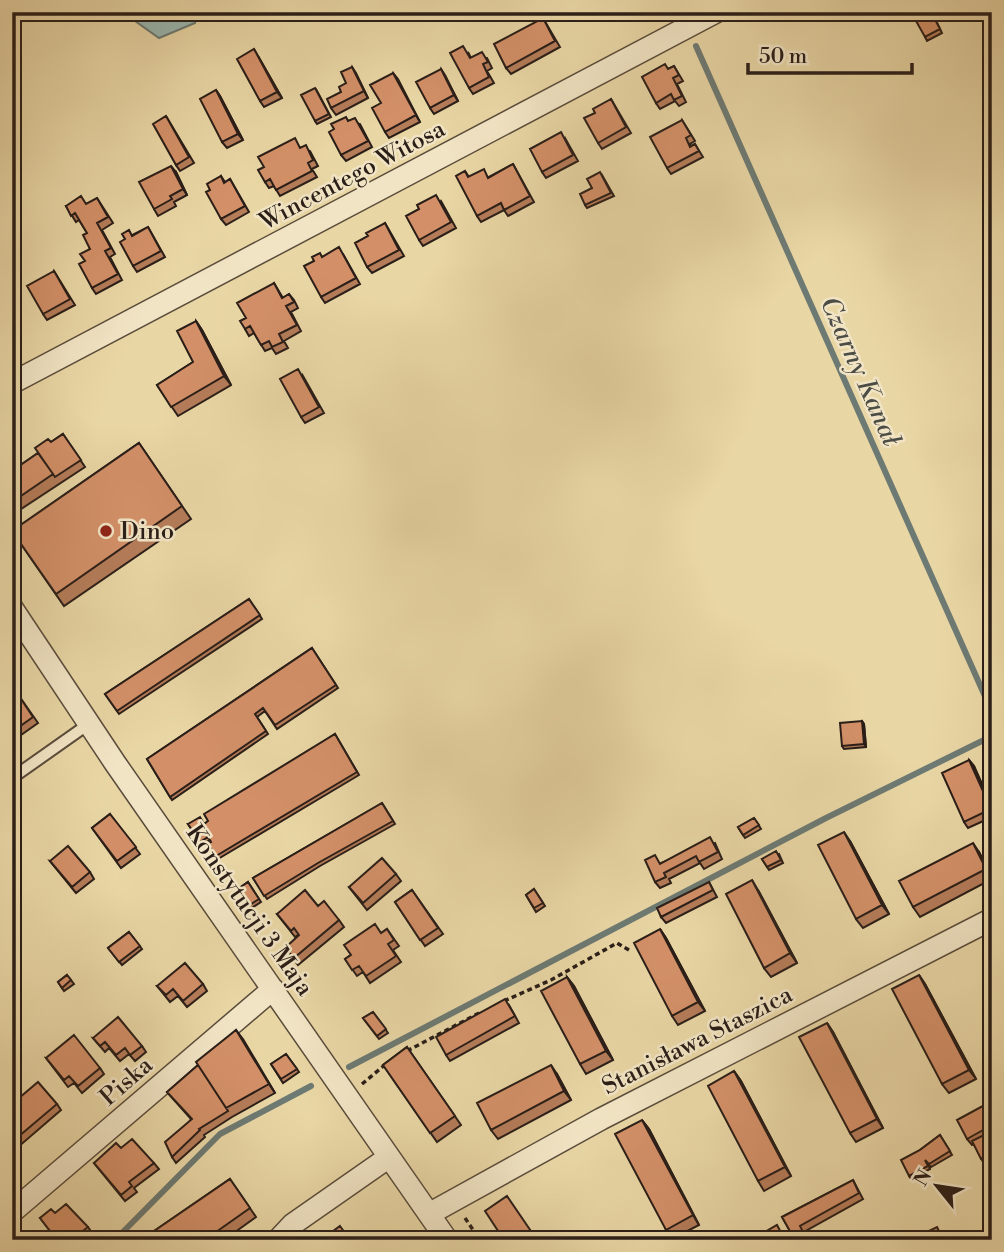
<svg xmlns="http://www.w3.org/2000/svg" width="1004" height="1252" viewBox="0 0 1004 1252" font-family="'Libre Bodoni',serif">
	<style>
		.water { fill: #9ab7b0; stroke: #6d7a73; stroke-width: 2 }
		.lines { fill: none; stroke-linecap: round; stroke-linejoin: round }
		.stream { stroke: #6d7a73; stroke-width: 6 }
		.lane-casing { stroke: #5a4c3b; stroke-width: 14 }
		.street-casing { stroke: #5a4c3b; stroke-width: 24 }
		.path { stroke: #2a1e18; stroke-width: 3.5; stroke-dasharray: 5 3.5; stroke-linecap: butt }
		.lane { stroke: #f1e4c4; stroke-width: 10 }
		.street { stroke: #f1e4c4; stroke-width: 21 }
		.wall { fill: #b57c59; stroke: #2a1e18; stroke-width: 2 }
		.shaded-wall { fill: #946549; stroke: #2a1e18; stroke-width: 2 }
		.building { fill: #d39068; stroke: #2a1e18; stroke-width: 2 }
		.poi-dot { fill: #8f2418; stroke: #f1e4c4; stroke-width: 2.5 }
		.labels { text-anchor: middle; stroke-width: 5; stroke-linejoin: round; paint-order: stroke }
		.street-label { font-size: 24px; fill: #2a1e18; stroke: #f1e4c4 }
		.poi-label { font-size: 24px; fill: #2a1e18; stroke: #f1e4c4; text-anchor: start }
		.water-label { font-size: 26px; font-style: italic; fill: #4c4c46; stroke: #f1e4c4 }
	</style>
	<rect width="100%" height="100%" fill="#e9d6a5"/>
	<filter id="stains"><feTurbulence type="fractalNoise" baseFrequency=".00286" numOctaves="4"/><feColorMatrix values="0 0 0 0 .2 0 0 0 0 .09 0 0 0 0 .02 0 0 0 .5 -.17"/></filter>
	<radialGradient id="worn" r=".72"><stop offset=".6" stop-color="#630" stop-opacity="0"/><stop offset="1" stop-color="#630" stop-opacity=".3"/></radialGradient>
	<path class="water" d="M130 12H197L195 23 159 38 128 16Z"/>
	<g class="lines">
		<path class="stream" d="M679 12 680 14
			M696 46 992 712
			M349 1067 826 818 992 736
			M115 1240 220 1134 311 1086"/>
		<g class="lane-casing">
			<path id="lane" d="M12 778 90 723"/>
		</g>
		<g class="street-casing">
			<path id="street" d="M12 383 716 12
				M12 608 115 763 447 1240
				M12 1212 273 989
				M429 1214 601 1119 992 919
				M278 1240 293 1224 389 1157"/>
		</g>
		<path class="path" d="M12 578 20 589
			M504 1001 551 980 617 943 629 950
			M407 1051 481 1012
			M362 1084 386 1064
			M465 1218 480 1240"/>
		<use href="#lane" class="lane"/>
		<use href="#street" class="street"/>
	</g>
	<path class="wall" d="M509 12H528L514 20Z
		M605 12H617V13L610 17Z
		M932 12 942 33 927 41 925 37Z
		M543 18 560 47 511 74 506 68Z
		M468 52 471 58H487L492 68 487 71 494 83 473 94 469 88Z
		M258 56 282 98 264 107 260 101Z
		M674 66 683 81 677 84 686 102 679 106 675 101 660 109 656 103 668 69Z
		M352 67 368 98 336 115 331 108 346 83Z
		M441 69 458 101 434 114 430 108Z
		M393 73 420 122 389 138 385 132 381 103Z
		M216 90 220 96 243 140 227 148 222 142Z
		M317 91 331 117 317 124 315 121Z
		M611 99 631 133 602 149 598 143 595 113Z
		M166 116 194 163 180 171 176 165Z
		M682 120 695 141 690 144 691 146 695 144 703 157 671 174 667 168Z
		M349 121 360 124 372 147 346 161 341 155Z
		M565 138 578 161 546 178 542 172Z
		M301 148 310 151 318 166 312 169 317 177 280 196 274 186 269 188 265 182Z
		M513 164 534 202 508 216 504 210 481 222 477 216 465 171 469 177H489Z
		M176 172 187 195 174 202 176 206 158 216 154 209Z
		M602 175 614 196 587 208 585 205 592 188Z
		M221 176 225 182 230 179 249 212 226 225 221 219 210 190Z
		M97 198 113 223 102 230 115 254 110 257 122 280 96 294 92 288 85 261 90 249 87 233 79 220 76 222 66 206 87 204Z
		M441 201 456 228 423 246 419 240Z
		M385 223 404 256 372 273 367 267 368 236Z
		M148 227 165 257 137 272 133 266 132 235Z
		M343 254 360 284 325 303 321 297 322 257Z
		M54 271 75 305 47 320 43 314Z
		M274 283 283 298 289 294 294 300 298 308 291 312 301 331 284 341 288 348 276 354 272 348 265 351 254 333 249 336 245 329 246 318Z
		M12 310 20 326 12 330Z
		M196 321 202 330 231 385 178 416 157 385 193 362Z
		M303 376 324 413 305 423 301 417Z
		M63 434 85 467 12 515V471L38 453 51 442Z
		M139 443 191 519 64 606 12 531Z
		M249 599 262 619 119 714 105 694Z
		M312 648 338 688 277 729 265 711 257 717 268 734 172 800 147 759Z
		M17 693 38 723 14 740 12 738V696Z
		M862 721 864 724 866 747 844 749 842 746Z
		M335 734 359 775 218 859 208 844 211 842 210 840 202 845 188 824H204Z
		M969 760 974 766 992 807V817L968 828 964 822Z
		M382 803 395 824 320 866 267 899 253 878Z
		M110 814 140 854 121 868 92 828Z
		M754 818 761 829 745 838 738 827Z
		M850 841 889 914 863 928 856 919Z
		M715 843 722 859 704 869 700 863 669 879 671 883 660 888 655 882 661 863Z
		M979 852 992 879 920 917 913 907Z
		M779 854 783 863 769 870 762 859Z
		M50 861 90 872 94 879 76 893Z
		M396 874 401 881 367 910 349 887Z
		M248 882 261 902 250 909 238 889Z
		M709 882 717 897 666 923 661 917Z
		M534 889 545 906 536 912 526 895Z
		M412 890 443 934 425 946 395 902Z
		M758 890 797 963 771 977 764 968Z
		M318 906 339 920 344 927 298 965 285 948 299 936 298 935 295 937 277 914Z
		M387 929 399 946 393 950 401 962 370 983 363 972 357 976 345 959Z
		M660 929 666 938 705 1011 678 1025 672 1016Z
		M129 932 142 949 122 965 108 948Z
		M67 975 74 984 64 991 58 982Z
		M919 975 925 984 976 1079 949 1093 942 1084Z
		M567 977 574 986 613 1060 586 1074 580 1064Z
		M203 984 207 991 187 1007 178 996 170 1002 157 986Z
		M509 1005 519 1023 450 1061 446 1055Z
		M373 1012 388 1033 379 1039 363 1018Z
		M827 1023 833 1032 883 1128 856 1142 850 1133Z
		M236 1030 275 1093 232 1117 204 1135 205 1137 176 1163 172 1157 191 1119 167 1092 198 1065Z
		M93 1038 142 1046 146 1052 135 1061 129 1054 120 1061 109 1048 105 1052Z
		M407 1047 461 1125 437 1142 383 1065Z
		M286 1054 299 1072 283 1083 271 1064Z
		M46 1058 100 1068 104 1074 82 1093 74 1083 68 1087Z
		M734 1071 741 1081 791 1176 764 1191 758 1181Z
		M557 1074 571 1100 498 1139 491 1130Z
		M992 1101V1158L983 1162 974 1144 972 1145 967 1139Z
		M12 1104H57L61 1110 17 1148 12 1143Z
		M642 1120 649 1129 699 1225 672 1239 666 1230Z
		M940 1135 952 1155 931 1167 928 1164 930 1169 911 1179 909 1176 920 1150Z
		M121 1148 154 1163 159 1169 134 1188 137 1192 125 1201 94 1163Z
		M230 1179 256 1217 224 1240H141Z
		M853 1180 863 1199 804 1232 808 1240H795L782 1217Z
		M55 1213 88 1227 96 1239 95 1240H57L40 1218Z"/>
	<path class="shaded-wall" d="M254 49 282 98 277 92Z
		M352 67 356 73 368 98 364 91Z
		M441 69 445 75 458 101 454 95Z
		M393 73 398 79 420 122 416 115Z
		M216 90 220 96 243 140 238 134Z
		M171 166 176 172 187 195 183 189Z
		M196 321 202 330 231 385 224 376Z
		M862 721 864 724 866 747 864 744Z
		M969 760 974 766 992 807V810Z
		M844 832 850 841 889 914 882 905Z
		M973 843 979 852 992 877 986 869Z
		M752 880 758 890 797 963 790 953Z
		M660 929 666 938 705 1011 698 1002Z
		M919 975 925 984 976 1079 969 1070Z
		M567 977 574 986 613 1060 606 1051Z
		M827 1023 833 1032 883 1128 877 1119Z
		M236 1030 243 1039 275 1093 269 1084Z
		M551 1065 557 1074 571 1100 564 1091Z
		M734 1071 741 1081 791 1176 785 1167Z
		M642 1120 649 1129 699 1225 693 1215Z"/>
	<path class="building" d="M911 12H931L940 29 925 37Z
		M543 18 555 41 506 68 494 44Z
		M463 46 470 58 482 52 488 62 483 64 489 77 469 88 450 53Z
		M254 49 277 92 260 101 237 59Z
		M665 64 668 69 674 66 679 75 673 78 682 96 674 100 671 94 656 103 642 77Z
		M352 67 364 91 331 108 327 99 341 92 339 87 346 83 341 72Z
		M441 69 454 95 430 108 416 82Z
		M393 73 416 115 385 132 372 108 381 103 370 85Z
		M315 88 329 114 315 121 301 95Z
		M216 90 238 134 222 142 200 99Z
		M611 99 626 127 598 143 584 118 595 113 593 109Z
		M166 116 189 157 176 165 153 124Z
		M346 117 348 121 355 118 368 141 341 155 329 132 334 129 331 124Z
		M682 120 691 135 686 138 690 147 695 144 699 151 667 168 650 137Z
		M561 132 573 155 542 172 530 149Z
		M295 138 300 148 306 145 313 160 308 163 312 171 276 190 270 179 265 182 258 170 264 167 258 157Z
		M513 164 530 196 504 210 501 203 477 216 456 176 465 171 468 177 484 169 488 178Z
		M171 166 183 189 170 196 172 199 154 209 139 182Z
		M600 172 611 193 585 205 580 194 592 188 587 179Z
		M221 176 224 183 230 179 245 206 221 219 206 192 210 190 207 184Z
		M436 195 451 222 419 240 406 216 419 209 417 205Z
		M81 196 86 204 97 198 108 217 97 223 111 248 105 251 118 274 92 288 79 264 85 261 80 254 90 249 83 235 87 233 75 213 71 216 66 206Z
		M385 223 399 250 367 267 355 243 368 236 366 233Z
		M148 227 161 251 133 266 120 242 125 239 122 234 129 230 132 236Z
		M339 247 356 278 321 297 304 266 314 261 312 257 320 253 322 257Z
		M54 271 70 299 43 314 27 286Z
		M274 283 282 298 289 294 294 302 286 306 297 325 279 334 283 342 272 347 269 341 261 345 250 326 245 329 240 321 246 318 237 303Z
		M12 313 16 320 12 321Z
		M196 321 224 376 171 407 157 385 193 362 177 331Z
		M298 369 319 407 301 417 280 379Z
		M63 434 81 460 55 477 35 448 48 439 51 442Z
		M139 443 182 506 56 594 12 531Z
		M38 453 53 474 12 502V471Z
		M249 599 260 615 117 711 105 694Z
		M312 648 336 685 275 725 263 708 255 714 266 731 170 797 147 759Z
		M17 693 33 717 12 732V696Z
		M862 721 864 744 842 746 840 723Z
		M335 734 357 772 216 856 208 844 211 842 208 837 200 842 188 824 200 817 204 824 208 821 204 814Z
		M969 760 991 809 964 822 942 773Z
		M382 803 393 821 318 863 264 896 253 878Z
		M110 814 136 847 117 861 92 828Z
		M754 818 759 825 743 835 738 827Z
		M844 832 882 905 856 919 818 845Z
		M710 837 718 852 699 862 696 856 664 873 666 877 655 882 645 860 655 855 660 864Z
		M973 843 986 869 913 907 899 881Z
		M68 846 90 872 72 887 50 861Z
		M776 851 781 860 767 867 762 859Z
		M382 858 396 874 363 903 349 887Z
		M752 880 790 953 764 968 726 894Z
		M248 882 259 899 248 906 238 889Z
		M709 882 713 890 661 917 657 908Z
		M534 889 543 903 534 908 526 895Z
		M305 890 318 906 324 901 339 920 294 958 285 948 299 935 294 928 291 931 277 914Z
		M412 890 438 928 420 940 395 902Z
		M375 924 381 933 387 929 394 940 388 944 396 956 366 976 359 966 352 970 345 959 351 955 344 945Z
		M660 929 698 1002 672 1016 634 943Z
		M129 932 140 946 119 962 108 948Z
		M992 936V956L984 941Z
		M185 963 203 984 183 1001 173 989 166 995 157 986Z
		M67 975 71 980 62 988 58 982Z
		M919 975 969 1070 942 1084 892 989Z
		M567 977 606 1051 580 1064 541 991Z
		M505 999 515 1016 446 1055 436 1037Z
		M373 1012 386 1029 377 1036 363 1018Z
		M118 1017 142 1046 130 1055 125 1048 116 1055 105 1042 100 1046 93 1038Z
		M827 1023 877 1119 850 1133 799 1037Z
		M236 1030 269 1084 226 1108 196 1062Z
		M74 1035 100 1068 78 1086 69 1076 64 1080 46 1058Z
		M407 1047 455 1116 430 1133 383 1065Z
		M286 1054 297 1069 281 1079 271 1064Z
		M198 1065 228 1111 199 1129 200 1130 172 1157 165 1142 192 1119 167 1092Z
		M551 1065 564 1091 491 1130 477 1103Z
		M734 1071 785 1167 758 1181 708 1086Z
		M38 1082 57 1104 12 1142V1104Z
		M992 1101V1125L967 1139 957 1120Z
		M642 1120 693 1215 666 1230 615 1134Z
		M990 1132 992 1136V1153L981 1159 972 1141Z
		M940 1135 950 1151 929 1164 925 1160 928 1166 909 1176 901 1160 920 1150Z
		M132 1139 154 1163 129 1182 132 1186 121 1195 94 1163 116 1143 121 1148Z
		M230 1179 250 1208 209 1237 211 1240H141Z
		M853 1180 859 1193 800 1226 806 1238 804 1240H795L782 1217Z
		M507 1196 537 1240H504L485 1211Z
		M66 1204 88 1227 71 1240H57L40 1218 51 1209 55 1213Z
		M777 1225 785 1240H751Z
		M340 1226 350 1240H321Z
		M937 1227 943 1240H913L912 1239Z
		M90 1230 94 1235 89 1240H78Z"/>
	<circle class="poi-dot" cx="106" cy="531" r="7"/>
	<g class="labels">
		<g class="street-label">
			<text transform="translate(352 175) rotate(-28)" y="8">Wincentego Witosa</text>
			<text transform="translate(250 910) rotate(55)" y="8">Konstytucji 3 Maja</text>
			<text transform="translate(697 1040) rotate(-27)" y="8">Stanisława Staszica</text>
			<text transform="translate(126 1081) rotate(-41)" y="8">Piska</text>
		</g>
		<g class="poi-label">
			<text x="120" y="539">Dino</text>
		</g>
		<g class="water-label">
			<text transform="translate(861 371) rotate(66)" y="9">Czarny Kanał</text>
		</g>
	</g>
	<rect width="1004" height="1252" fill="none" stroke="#e9d6a5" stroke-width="42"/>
	<rect x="14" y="14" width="976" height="1224" fill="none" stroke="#2a1e18" stroke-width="3.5"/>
	<rect x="21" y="21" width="962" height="1210" fill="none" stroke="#2a1e18" stroke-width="2"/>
	<g transform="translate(937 1186) rotate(300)" stroke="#f1e4c4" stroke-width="5" paint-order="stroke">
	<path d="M0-5L12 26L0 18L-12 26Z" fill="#2a1e18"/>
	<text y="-10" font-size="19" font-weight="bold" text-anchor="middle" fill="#2a1e18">N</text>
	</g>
	<path d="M748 63v10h164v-10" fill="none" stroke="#2a1e18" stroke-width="3.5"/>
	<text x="759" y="63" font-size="21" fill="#2a1e18" stroke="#f1e4c4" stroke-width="5" paint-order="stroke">50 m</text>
	<rect width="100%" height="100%" filter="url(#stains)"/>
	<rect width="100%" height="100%" fill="url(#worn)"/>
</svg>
